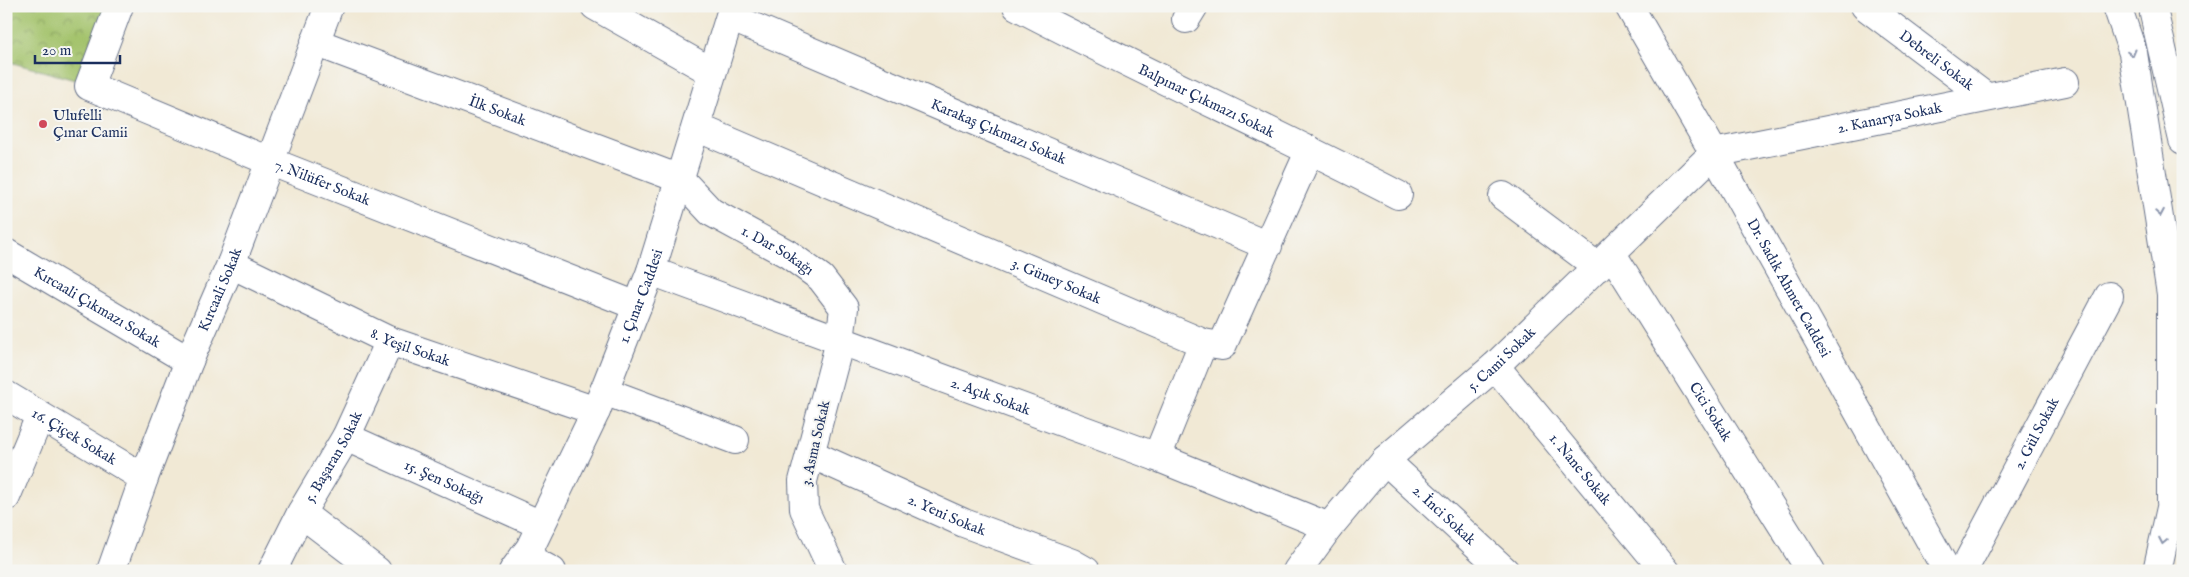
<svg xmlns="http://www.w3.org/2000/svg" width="2189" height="577" viewBox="0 0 2189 577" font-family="'IM FELL English',serif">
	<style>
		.park { fill: url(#park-crowns); stroke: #5f7864 }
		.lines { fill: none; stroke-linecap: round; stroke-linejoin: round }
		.minor-casing { stroke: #667088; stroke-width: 30 }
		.major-casing { stroke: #667088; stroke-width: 30 }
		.highway-casing { stroke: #667088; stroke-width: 30 }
		.minor { stroke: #fff; stroke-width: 28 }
		.major { stroke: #fff; stroke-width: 28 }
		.highway { stroke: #fff; stroke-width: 28 }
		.oneway { stroke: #8d97ae }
		.poi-dot { fill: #d1495b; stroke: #f6f6f2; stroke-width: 2 }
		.labels { text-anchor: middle; stroke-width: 4; stroke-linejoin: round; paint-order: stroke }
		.street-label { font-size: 15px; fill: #1b2f5e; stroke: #f6f6f2 }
		.poi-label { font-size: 15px; fill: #1b2f5e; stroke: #f6f6f2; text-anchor: start }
	</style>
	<defs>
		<pattern id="park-crowns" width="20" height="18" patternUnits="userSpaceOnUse" patternTransform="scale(1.25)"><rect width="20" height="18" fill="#a3c26a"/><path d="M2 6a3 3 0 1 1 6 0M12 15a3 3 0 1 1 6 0" fill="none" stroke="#849e5a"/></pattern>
	</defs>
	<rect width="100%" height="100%" fill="#f6f6f2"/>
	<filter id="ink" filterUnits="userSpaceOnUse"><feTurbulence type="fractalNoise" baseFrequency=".02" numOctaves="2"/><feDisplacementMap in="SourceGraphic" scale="10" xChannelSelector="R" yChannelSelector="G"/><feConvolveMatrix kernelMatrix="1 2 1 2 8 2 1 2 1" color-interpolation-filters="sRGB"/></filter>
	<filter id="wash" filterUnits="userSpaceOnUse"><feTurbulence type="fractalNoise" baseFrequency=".0096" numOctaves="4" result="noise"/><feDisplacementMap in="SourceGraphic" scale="20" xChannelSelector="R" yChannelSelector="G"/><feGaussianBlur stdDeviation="1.12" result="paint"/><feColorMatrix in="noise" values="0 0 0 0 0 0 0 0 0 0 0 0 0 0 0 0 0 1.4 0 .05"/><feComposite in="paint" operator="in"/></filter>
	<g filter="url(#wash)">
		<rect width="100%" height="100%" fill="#f1e9d5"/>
		<path class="park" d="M6 6H114L79 81 6 61Z"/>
	</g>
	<g filter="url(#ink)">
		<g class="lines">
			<g class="minor-casing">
				<g id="minor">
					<path id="s1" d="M119 6 89 86 269 161 637 306"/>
					<path d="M595 6 712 72"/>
					<path id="s2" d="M1017 6C1142 72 1272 130 1398 195"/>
					<path id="s3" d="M1865 6 1986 97"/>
					<path id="s4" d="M730 17 1268 246"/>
					<path d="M1186 19 1194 6"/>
					<path id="s5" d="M315 42 680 179 711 212 788 254 821 278 844 308 840 341 803 481 804 509 833 571"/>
					<path id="s6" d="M696 127 1203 343 1222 346 1310 150"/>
					<path d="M1503 196 1598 267"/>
					<path id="s7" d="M6 253 189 361"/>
					<path id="s8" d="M1612 254 1811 571"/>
					<path id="s9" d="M231 264 390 341 596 411"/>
					<path id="s10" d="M651 271 1157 457 1329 527"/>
					<path id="s11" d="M1495 366 1665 571"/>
					<path d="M604 391 735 440"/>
					<path id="s12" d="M6 395 144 478"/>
					<path id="s13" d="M346 437 541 525"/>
					<path id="s14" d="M811 454 964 523 1072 563 1086 571"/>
					<path d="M1157 457 1203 343"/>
					<path id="s15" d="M1385 460 1505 571"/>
					<path d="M6 497 40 416"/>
					<path d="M301 513 377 571"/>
					<path d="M524 556 552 571"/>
					<path id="s16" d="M111 571 144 478 189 361 231 264 329 6"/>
					<path id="s17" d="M272 571 301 513 346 437 390 341"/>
					<path id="s18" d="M1297 571 1329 527 1385 460 1495 366 1714 153 2065 82"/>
					<path id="s19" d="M1963 571 2109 296"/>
				</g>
			</g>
			<g class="major-casing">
				<g id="major">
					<path id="s20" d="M1629 6 1714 153 1947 571"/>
					<path id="s21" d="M513 571 530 548 596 411 651 271 733 6"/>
				</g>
			</g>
			<g class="highway-casing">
				<path id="highway" d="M2117 6 2133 53 2171 294V502
					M2154 14 2183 140
					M2157 571 2176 485"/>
			</g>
			<use href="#minor" class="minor"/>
			<use href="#major" class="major"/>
			<use href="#highway" class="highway"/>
		</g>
		<defs><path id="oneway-chevron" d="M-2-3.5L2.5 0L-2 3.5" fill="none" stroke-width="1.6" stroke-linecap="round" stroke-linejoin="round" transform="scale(1.25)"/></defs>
		<g class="oneway">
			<use href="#oneway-chevron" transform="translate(2132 53) rotate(75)"/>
			<use href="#oneway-chevron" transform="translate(2160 213) rotate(80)"/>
			<use href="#oneway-chevron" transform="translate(2163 541) rotate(101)"/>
		</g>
	</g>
	<circle class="poi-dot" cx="43" cy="124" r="5"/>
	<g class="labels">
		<g class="street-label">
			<text dy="5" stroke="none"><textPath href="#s3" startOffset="90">Debreli Sokak</textPath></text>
			<text dy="5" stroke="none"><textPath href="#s2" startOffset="212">Balpınar Çıkmazı Sokak</textPath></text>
			<text dy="5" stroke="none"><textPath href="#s5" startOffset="195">İlk Sokak</textPath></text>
			<text dy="5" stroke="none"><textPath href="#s18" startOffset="771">2. Kanarya Sokak</textPath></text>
			<text dy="5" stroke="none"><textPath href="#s4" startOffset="292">Karakaş Çıkmazı Sokak</textPath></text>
			<text dy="5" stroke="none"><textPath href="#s1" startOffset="338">7. Nilüfer Sokak</textPath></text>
			<text dy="5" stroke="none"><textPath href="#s5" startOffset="512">1. Dar Sokağı</textPath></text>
			<text dy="5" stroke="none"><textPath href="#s6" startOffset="392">3. Güney Sokak</textPath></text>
			<text dy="5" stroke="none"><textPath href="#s16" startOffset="302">Kırcaali Sokak</textPath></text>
			<text dy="5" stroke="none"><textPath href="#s20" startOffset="324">Dr. Sadık Ahmet Caddesi</textPath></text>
			<text dy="5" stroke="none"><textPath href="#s21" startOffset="304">1. Çınar Caddesi</textPath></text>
			<text dy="5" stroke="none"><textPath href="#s7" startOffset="106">Kırcaali Çıkmazı Sokak</textPath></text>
			<text dy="5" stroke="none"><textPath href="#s9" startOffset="198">8. Yeşil Sokak</textPath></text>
			<text dy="5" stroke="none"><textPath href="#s18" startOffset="296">5. Cami Sokak</textPath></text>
			<text dy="5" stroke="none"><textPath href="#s10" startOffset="362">2. Açık Sokak</textPath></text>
			<text dy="5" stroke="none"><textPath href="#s8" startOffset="186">Cici Sokak</textPath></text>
			<text dy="5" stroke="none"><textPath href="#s19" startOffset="156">2. Gül Sokak</textPath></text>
			<text dy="5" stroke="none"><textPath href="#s12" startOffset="80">16. Çiçek Sokak</textPath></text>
			<text transform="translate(815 443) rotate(-77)" y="5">3. Asma Sokak</text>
			<text dy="5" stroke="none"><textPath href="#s17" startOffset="130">5. Başaran Sokak</textPath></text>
			<text dy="5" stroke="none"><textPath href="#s11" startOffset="134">1. Nane Sokak</textPath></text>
			<text dy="5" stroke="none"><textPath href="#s13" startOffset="108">15. Şen Sokağı</textPath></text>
			<text dy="5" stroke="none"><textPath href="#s14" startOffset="149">2. Yeni Sokak</textPath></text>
			<text dy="5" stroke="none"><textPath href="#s15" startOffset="81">2. İnci Sokak</textPath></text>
		</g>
		<g class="poi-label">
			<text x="53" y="120">Ulufelli<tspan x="53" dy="17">Çınar Camii</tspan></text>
		</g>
	</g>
	<rect width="2189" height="577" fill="none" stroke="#f6f6f2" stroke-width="25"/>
	<path d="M35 55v8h85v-8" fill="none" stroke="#1b2f5e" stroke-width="2.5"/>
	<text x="42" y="55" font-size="15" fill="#1b2f5e" stroke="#f6f6f2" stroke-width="4" paint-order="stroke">20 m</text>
</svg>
